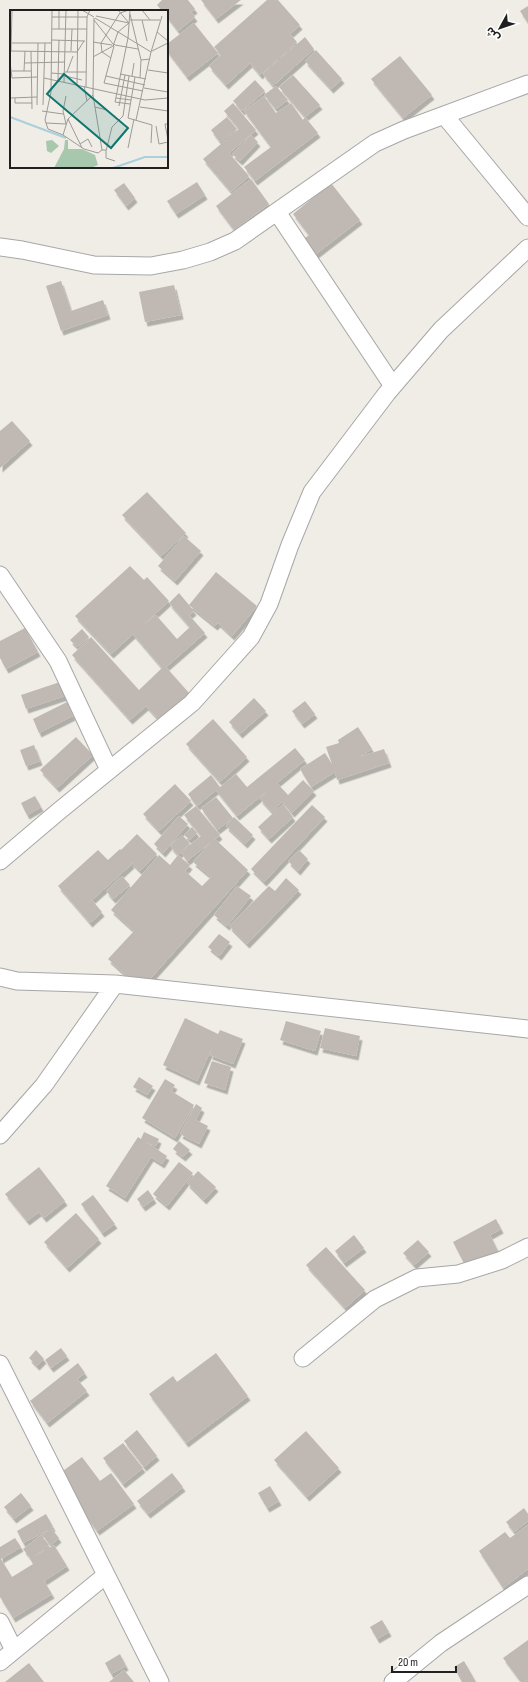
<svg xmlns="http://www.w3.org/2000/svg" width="528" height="1682" viewBox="0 0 528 1682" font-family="'Sofia Sans Condensed','Noto Sans Arabic',sans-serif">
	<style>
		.building { fill: #c0b9b3; filter: url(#shadow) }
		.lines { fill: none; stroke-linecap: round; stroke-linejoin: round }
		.street-casing { stroke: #a7a7a7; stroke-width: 19 }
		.street { stroke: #fff; stroke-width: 17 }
		.inset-river { fill: none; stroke: #a9d0dc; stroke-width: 2 }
		.inset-road { fill: none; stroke: #9d9b97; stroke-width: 1 }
		.view { fill: #0f766e; fill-opacity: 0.15; stroke: #0f766e; stroke-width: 2 }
		.inset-edge { fill: none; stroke: #202020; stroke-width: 2 }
	</style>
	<defs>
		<filter id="shadow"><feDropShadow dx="2.5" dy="4.5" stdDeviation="0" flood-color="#0004"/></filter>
	</defs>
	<rect width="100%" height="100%" fill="#f0ede7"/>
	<path class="building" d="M162 0H188L195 9 191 12 195 17 178 31 167 17V11H162L157 5Z
		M201 0H241L216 19Z
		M267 0H278L300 25 290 34 297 42 260 75 250 63 226 85 209 66 221 55 214 47Z
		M528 6V23L520 11Z
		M194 23 218 53 187 77 167 51V44Z
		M305 37 314 49 273 86 263 74Z
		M316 50 342 79 331 89 305 61Z
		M400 56 432 95 403 118 371 79Z
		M293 75 320 105 305 117 318 133 255 181 244 167 271 147 244 111 264 96 276 113 291 103 303 120 305 117 279 87Z
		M255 80 265 91 242 111 233 101Z
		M276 86 288 100 276 109 264 95Z
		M233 103 256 130 229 153 249 176 231 192 203 159 239 129 224 111Z
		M227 117 237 129 220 142 211 130Z
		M251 135 258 142 240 161 232 154Z
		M251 179 269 204 234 230 216 206Z
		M197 182 205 195 176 214 167 201Z
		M124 183 135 198 126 206 114 190Z
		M331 183 360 220 307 261 295 246 309 235 293 214Z
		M61 281 71 311 103 300 108 315 61 331 46 286Z
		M174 285 181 315 145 322 139 292Z
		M12 421 30 441 0 468V431Z
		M147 492 186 533 161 556 122 515Z
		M184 536 201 551 175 581 158 566Z
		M130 566 144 580 147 577 169 601 143 625 156 615 177 639 190 627 169 603 179 593 189 605 216 572 257 606 232 636 218 623 215 626 189 605 194 611 189 615 205 633 166 667 190 694 160 721 146 706 130 720 72 655 91 637 139 690 162 668 133 634 111 654 75 616Z
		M25 628 38 652 6 669 0 658V641Z
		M82 629 89 637 77 647 70 640Z
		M60 682 65 696 26 709 21 695Z
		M254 698 266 711 240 734 229 722Z
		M305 701 315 714 302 724 292 711Z
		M67 702 73 716 39 733 33 719Z
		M213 719 247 757 220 782 186 744Z
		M358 727 372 749 359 757 384 749 389 763 337 780 335 772 311 787 300 769 325 753 332 764 326 747 339 743 338 740Z
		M76 737 93 755 57 788 40 770Z
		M34 745 40 761 26 766 20 750Z
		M295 748 305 760 277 783 288 795 303 780 314 791 292 813 282 802 272 812 260 799 267 791 237 816 216 790 197 806 188 794 211 775 220 787 236 774 247 787Z
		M175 784 191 801 159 831 143 814Z
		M35 796 41 807 27 815 21 803Z
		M216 797 233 818 217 830 201 808Z
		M283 804 293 817 269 839 258 827Z
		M312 805 325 817 264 882 251 869Z
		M196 806 220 835 215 839 248 870 141 989 108 959 134 931 111 910 159 855 170 865 178 855 190 865 185 871 202 886 211 877 193 862 211 842 187 861 181 852 201 836 184 815Z
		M179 816 188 824 163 853 154 844Z
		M234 817 253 835 245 844 226 826Z
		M192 827 197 833 190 840 184 835Z
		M137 834 157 854 140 871 129 860 132 864 92 900 102 912 90 923 58 886 98 850 108 860 120 849 121 850Z
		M182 835 190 843 178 855 170 846Z
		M299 850 308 859 298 871 288 861Z
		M122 876 130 885 113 899 106 891Z
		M286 878 299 890 247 944 229 926 269 886 275 891Z
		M237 886 251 896 227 926 214 915Z
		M219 934 230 942 219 956 208 947Z
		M185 1018 218 1034 220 1030 243 1039 233 1064 210 1055 211 1050 197 1081 163 1065Z
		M286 1021 321 1031 315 1051 280 1040Z
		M325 1028 360 1036 356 1056 320 1048Z
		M212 1061 231 1067 225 1090 204 1083Z
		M139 1077 153 1086 147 1095 133 1087Z
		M165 1079 175 1085 171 1091 194 1105 175 1138 142 1118Z
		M196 1104 202 1108 196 1120 208 1126 199 1144 180 1134Z
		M144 1132 159 1139 156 1146 146 1142 167 1156 162 1164 151 1157 125 1198 106 1186 138 1137 141 1139Z
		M179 1141 190 1150 183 1157 173 1149Z
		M179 1162 193 1173 167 1206 153 1194Z
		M39 1167 65 1201 44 1218 39 1212 27 1221 5 1194Z
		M198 1171 216 1187 204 1200 187 1183Z
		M148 1190 154 1199 143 1207 137 1199Z
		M93 1195 115 1224 102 1233 81 1204Z
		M76 1213 99 1239 67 1268 44 1242Z
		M496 1219 501 1229 490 1235 499 1253 467 1269 453 1242Z
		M354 1235 364 1248 344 1263 335 1251Z
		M418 1240 429 1252 414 1265 403 1253Z
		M326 1247 365 1290 345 1308 306 1265Z
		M61 1348 67 1356 51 1368 45 1360Z
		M36 1350 44 1359 37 1366 29 1358Z
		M216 1353 248 1396 186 1443 149 1394 173 1376 177 1382Z
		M78 1363 85 1373 77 1379 87 1391 47 1423 30 1401Z
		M137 1430 157 1456 144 1467 124 1441Z
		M306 1431 339 1468 307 1497 274 1460Z
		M123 1443 143 1468 123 1484 103 1458Z
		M82 1457 100 1481 111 1473 134 1504 97 1531 56 1476Z
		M172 1473 183 1487 148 1514 137 1501Z
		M270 1486 279 1501 267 1508 258 1493Z
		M21 1493 31 1506 14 1519 4 1507Z
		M524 1508 528 1514V1521L514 1532 506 1522Z
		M46 1514 53 1527 51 1528 59 1538 51 1545 42 1535 50 1529 23 1543 17 1531Z
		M528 1525V1569L503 1588 479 1551 505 1532 510 1538Z
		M41 1535 49 1545 31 1559 23 1549Z
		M15 1538 21 1547 1 1559 12 1577 33 1564 30 1559 54 1545 67 1566 44 1581 52 1594 13 1618 0 1597V1547Z
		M382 1620 389 1632 377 1639 370 1627Z
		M528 1640V1680L525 1682H521L503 1658Z
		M120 1654 126 1666 111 1674 105 1663Z
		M464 1661 476 1682H462L454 1667Z
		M29 1663 44 1682H5Z
		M124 1670 134 1682H109Z"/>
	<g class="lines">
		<g class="street-casing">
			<path id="street" d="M444 115 528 217
				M277 212 393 386
				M0 247 22 250 94 265 151 266 183 260 210 252 235 241 375 143 404 130 528 84
				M0 575 58 661 109 770
				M0 861 59 811 192 703 251 637 269 604 290 545 312 492 387 393 441 330 528 248
				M0 977 17 981 115 984 528 1029
				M0 1135 44 1085 115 984
				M303 1358 375 1299 417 1278 458 1274 502 1260 528 1247
				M0 1364 160 1682
				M0 1622 14 1650
				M0 1662 106 1575
				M393 1682 441 1643 528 1585"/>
		</g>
		<use href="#street" class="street"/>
	</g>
	<g transform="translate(10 10)">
		<rect width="158" height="158" fill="#f0ede7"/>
		<path d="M42 130 49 136 41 143 37 141 36 131ZM55 130H58V139H72L85 145 88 155 81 158H44L54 139Z" fill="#a8c8ad"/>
		<path class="inset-river" d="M0 107 56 128M103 158 135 147H158"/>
		<path class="inset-road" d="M42 0 41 82 35 110 38 119 53 125M72 0 84 7M108 0 119 13M120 0 118 28 105 92 120 94M132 0 140 10M120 4 131 50M86 6 119 13M42 7H77M85 8 141 42 152 6M84 10 103 34M120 10H150M132 10 137 31M42 19H77M49 19V0M147 22 158 31M42 30 75 31M83 32 102 35M2 33H42M105 34 103 36 108 22 119 13M105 35 128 39M104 36 94 73 133 81M0 41 67 42 74 31M1 41 2 0M21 41 22 99M61 41 62 19M142 41 158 33M83 47 103 36M101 48 92 42 91 33 110 3 119 0M0 52 2 68 27 67M15 53 55 52M138 60 158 63M2 61H21M14 61 15 41M55 62H76M57 62 63 46M41 63 54 64M110 64 136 69M55 66 72 70M96 66 135 75M122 66 124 53M125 67 118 108 142 115 141 133M34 68 135 90 158 88M130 68 131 50 140 49M48 70 49 30M54 72 56 0M67 75 68 0M74 76 77 91M76 77 77 7 80 0M134 78 158 82M83 85 84 8M0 88 27 87M5 88V93H22M106 88 121 90M27 95 28 33M33 95 35 33M109 96 115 65M85 97 97 100M130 97 158 101M32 101 53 104M58 109 72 138M126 110 141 42M36 113 56 114 53 101 56 86M158 114H155L158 130M146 116 149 134 158 132M70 134 78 129 82 137M118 138 124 109M92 140 88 143 74 139 53 125 58 109 83 85 92 140H96M105 151 96 148V141L102 117 113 106 119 66"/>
		<path class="view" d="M54 64 118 118 101 138 37 84Z"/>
		<rect width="158" height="158" class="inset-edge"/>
	</g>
	<g transform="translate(500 28) rotate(230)" stroke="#ffffff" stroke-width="3" paint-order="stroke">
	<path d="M0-3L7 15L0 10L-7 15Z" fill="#202020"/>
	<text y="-6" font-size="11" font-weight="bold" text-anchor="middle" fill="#202020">ش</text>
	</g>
	<path d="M392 1666v6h64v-6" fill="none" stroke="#202020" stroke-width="2"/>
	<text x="398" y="1666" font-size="12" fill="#202020" stroke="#ffffff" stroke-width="3" paint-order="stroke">20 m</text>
</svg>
